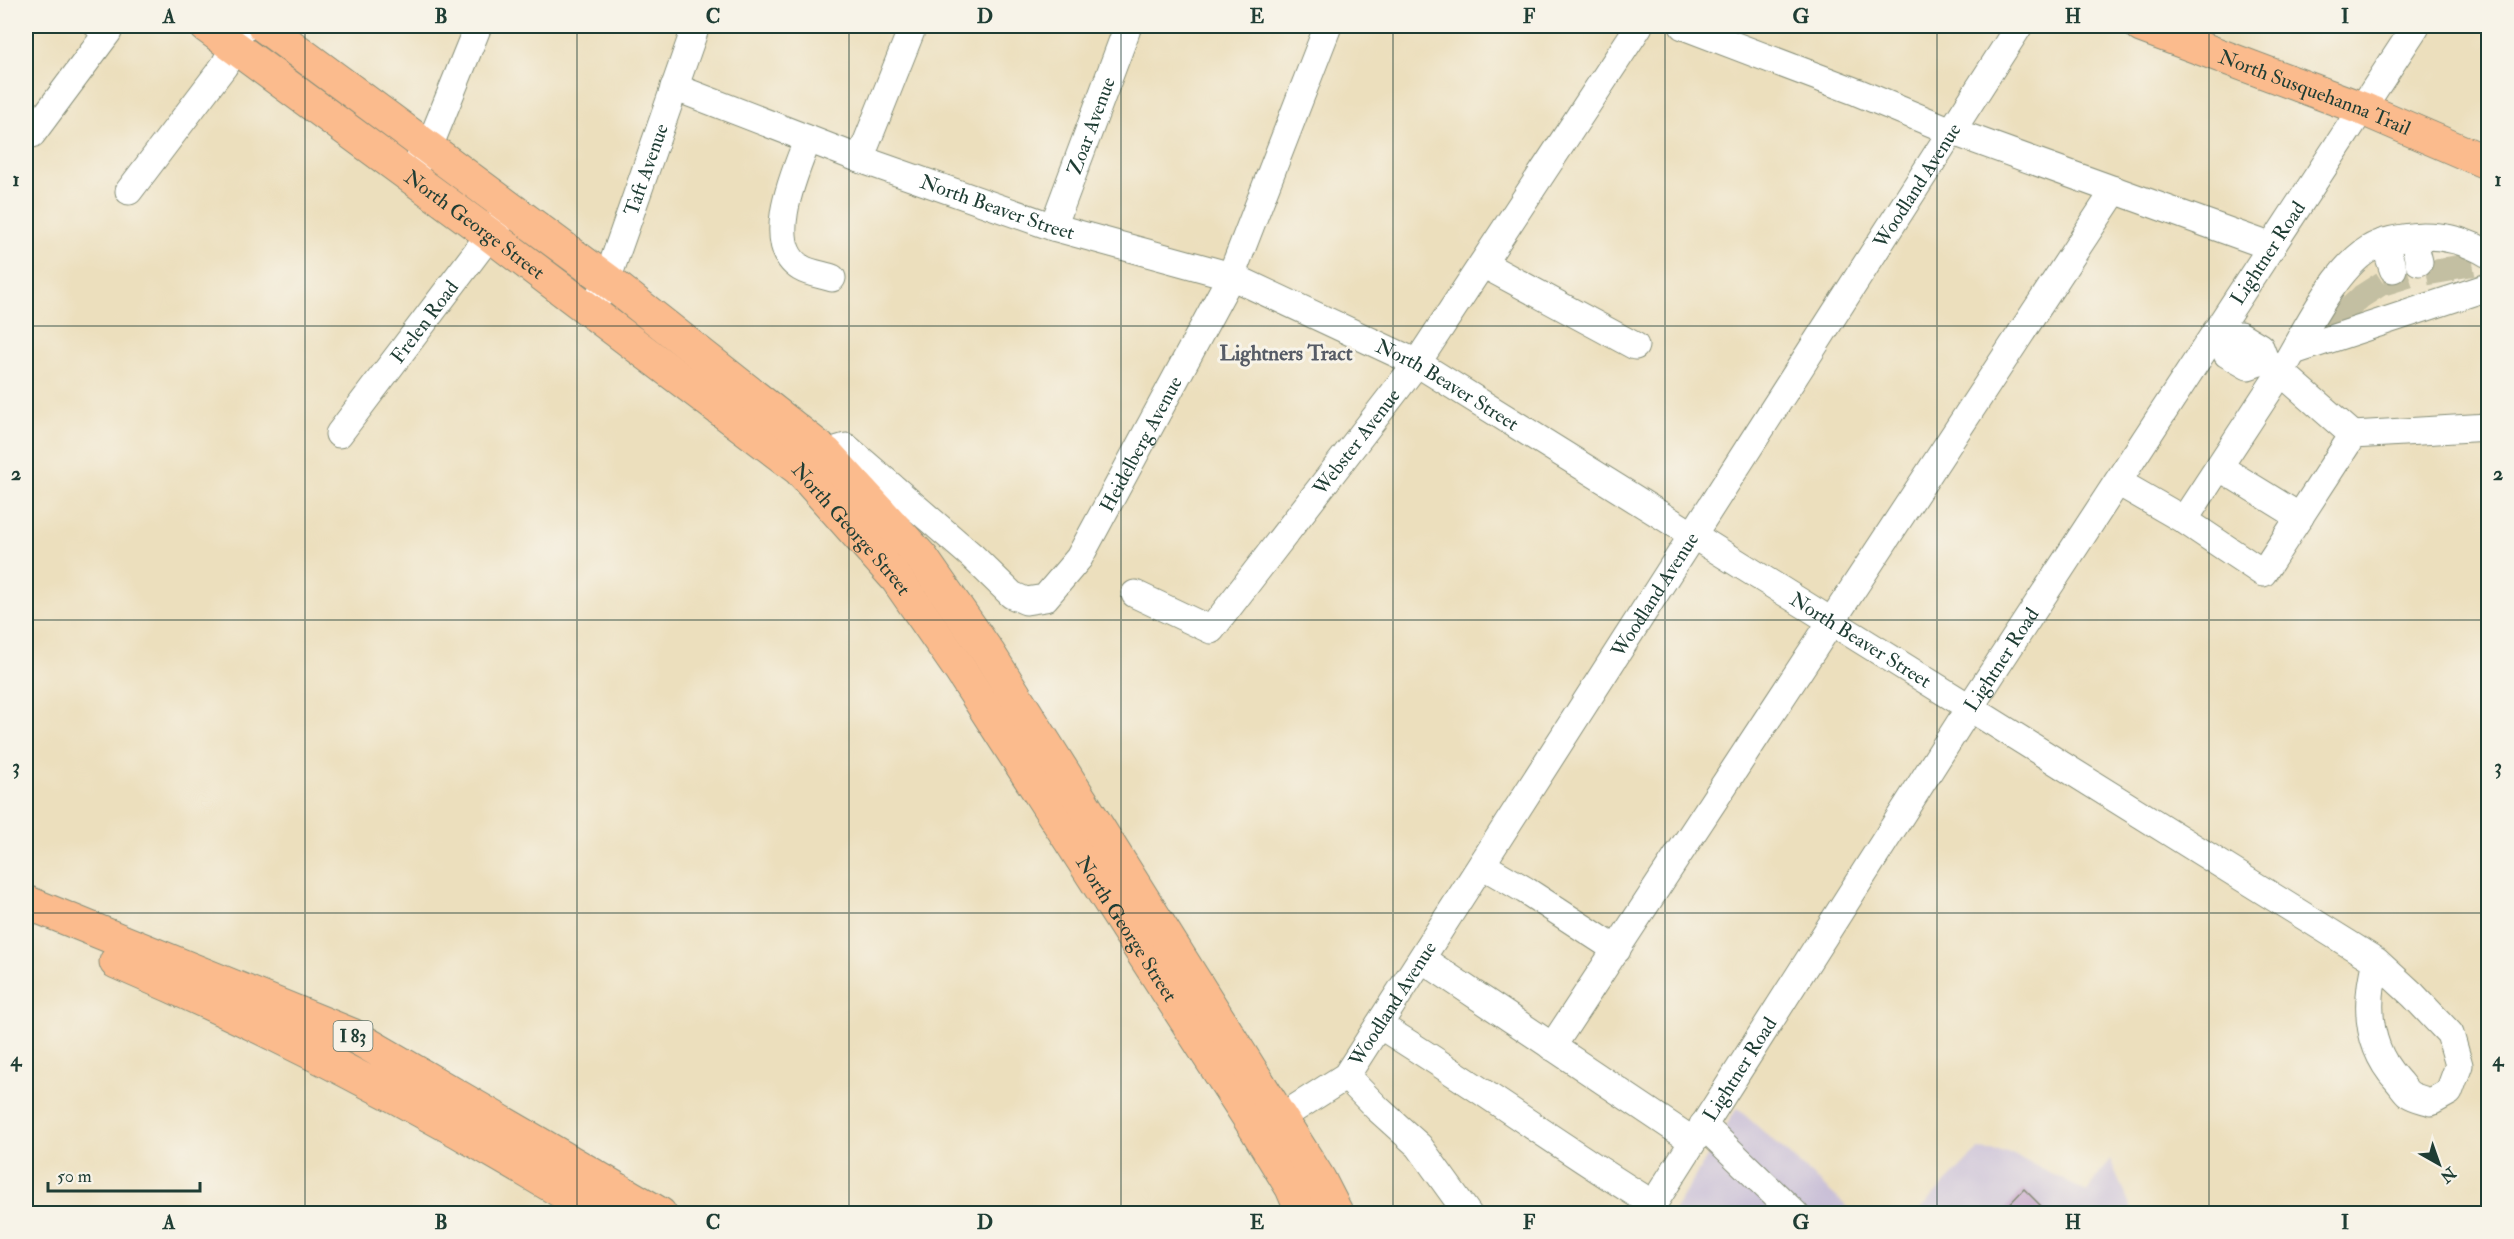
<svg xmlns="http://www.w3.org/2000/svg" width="2514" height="1239" viewBox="0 0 2514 1239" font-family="'IM FELL Double Pica',serif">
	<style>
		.industrial { fill: #c9bfd7 }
		.building { fill: #bc95c4 }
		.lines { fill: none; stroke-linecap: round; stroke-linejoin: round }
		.minor-tunnel { stroke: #c3bfa2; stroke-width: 27; stroke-dasharray: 27 14; stroke-linecap: butt }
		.minor-casing { stroke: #868e78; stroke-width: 29 }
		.major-casing { stroke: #868e78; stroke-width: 35 }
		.highway-casing { stroke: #868e78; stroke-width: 35 }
		.minor { stroke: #fff; stroke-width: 27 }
		.major { stroke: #fbbb8d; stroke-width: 33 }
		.highway { stroke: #fbbb8d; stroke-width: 33 }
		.grid { fill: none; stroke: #1f3d34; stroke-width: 1.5; stroke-opacity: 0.55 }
		.labels { text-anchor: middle; stroke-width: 6; stroke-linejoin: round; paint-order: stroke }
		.shield { fill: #f7f3e8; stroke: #60746a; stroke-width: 1.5 }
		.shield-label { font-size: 18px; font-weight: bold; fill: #1f3d34 }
		.street-label { font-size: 20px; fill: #1f3d34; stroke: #f7f3e8 }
		.neighbourhood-label { font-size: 21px; font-weight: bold; fill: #565c66; stroke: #f7f3e8 }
		.neatline { fill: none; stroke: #1f3d34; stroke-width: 2 }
		.grid-label { font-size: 20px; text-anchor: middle; font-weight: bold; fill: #1f3d34 }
	</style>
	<rect width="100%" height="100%" fill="#f7f3e8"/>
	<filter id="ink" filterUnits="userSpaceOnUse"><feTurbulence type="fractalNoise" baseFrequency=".0167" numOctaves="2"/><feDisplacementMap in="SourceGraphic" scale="12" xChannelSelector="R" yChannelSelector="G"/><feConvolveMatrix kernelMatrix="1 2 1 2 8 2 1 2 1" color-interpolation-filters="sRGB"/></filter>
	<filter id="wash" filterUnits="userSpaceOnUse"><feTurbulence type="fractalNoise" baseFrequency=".008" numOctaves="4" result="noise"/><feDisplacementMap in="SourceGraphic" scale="24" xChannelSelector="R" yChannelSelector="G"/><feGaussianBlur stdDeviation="1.35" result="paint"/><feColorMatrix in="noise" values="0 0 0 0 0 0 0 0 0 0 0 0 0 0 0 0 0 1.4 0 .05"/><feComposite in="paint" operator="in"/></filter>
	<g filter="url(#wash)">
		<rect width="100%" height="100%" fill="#ecdfbd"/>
		<path class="industrial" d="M1737 1108 1854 1213 1672 1214Z
			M1978 1150 2010 1153 2087 1192 2110 1159 2133 1213 1915 1214Z"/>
		<g id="blocks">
			<path class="building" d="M2024 1189 2049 1214H2000Z"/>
		</g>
	</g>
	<g filter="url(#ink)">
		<use href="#blocks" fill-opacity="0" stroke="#868e78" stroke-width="1.5"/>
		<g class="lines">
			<path class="minor-tunnel" d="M2458 255 2462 278
				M2438 259 2442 283
				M2393 269 2400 291
				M2365 280 2378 300
				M2346 295 2362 312
				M2331 313 2349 325"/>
			<g class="minor-casing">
				<g id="minor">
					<path d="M1683 26 1857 92 1951 131 2272 247"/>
					<path id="s1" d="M674 87 860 159 1053 227 1231 276 1417 363 2376 961 2413 995 2450 1034 2459 1065 2449 1092 2431 1102C2425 1100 2415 1098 2409 1094 2405 1091 2401 1084 2397 1080 2366 1046 2365 1003 2376 961"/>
					<path d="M26 129 32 134 108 32 98 26"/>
					<path d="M808 139C796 170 762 245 801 268 809 273 823 275 832 278"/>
					<path d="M860 159 913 26"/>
					<path d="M407 176 429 147 478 26"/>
					<path d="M129 191 224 66 244 26"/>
					<path id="s2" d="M1053 227 1128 26"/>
					<path d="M2413 237 2419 262"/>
					<path d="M2384 242 2393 269"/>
					<path d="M1483 264 1635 346"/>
					<path id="s3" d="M599 296 607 280 696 26"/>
					<path d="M2215 333 2226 342 2227 354 2248 366 2265 360"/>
					<path d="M2226 342 2240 335 2260 347 2265 360 2281 372C2303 336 2333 271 2369 249 2384 240 2405 237 2423 236 2447 236 2467 241 2488 254"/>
					<path d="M2294 351 2488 287"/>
					<path id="s4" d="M339 434 501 220"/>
					<path id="s5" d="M826 453 846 447 972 556 1012 595 1026 601 1045 598 1079 558 1231 276 1328 26"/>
					<path d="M2219 467 2300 517"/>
					<path d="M2118 482 2184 520 2263 573 2353 435 2488 427"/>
					<path d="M2184 520 2281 372 2353 435"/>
					<path id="s6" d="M1135 594 1211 630 1417 363 1639 26"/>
					<path d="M1482 865 1525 890 1617 950"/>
					<path d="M1422 959 1693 1141"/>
					<path d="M1379 1025C1472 1082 1560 1147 1653 1204"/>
					<path d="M1552 1047 2115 190"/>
					<path d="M1346 1076 1378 1109 1419 1146 1468 1214"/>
					<path d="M1703 1125 1795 1214"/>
					<path id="s7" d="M1263 1126 1280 1118 1346 1076 2019 26"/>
					<path id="s8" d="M1647 1214 1970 707 2416 26"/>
				</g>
			</g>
			<g class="major-casing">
				<g id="major">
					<path id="s9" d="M206 26 490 235 799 469 897 579 961 671 1256 1129 1292 1188 1303 1214"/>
					<path d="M264 26 607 280 826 453 922 558 989 654 1319 1179 1337 1214"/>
					<path id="s10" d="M2141 26 2363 109 2488 163"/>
				</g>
			</g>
			<g class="highway-casing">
				<path id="highway" d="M26 902 352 1035 660 1214
					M116 962C283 1033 443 1118 598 1214"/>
			</g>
			<use href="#minor" class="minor"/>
			<use href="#major" class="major"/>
			<use href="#highway" class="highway"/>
		</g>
	</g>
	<path class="grid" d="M305 26V1214M577 26V1214M849 26V1214M1121 26V1214M1393 26V1214M1665 26V1214M1937 26V1214M2209 26V1214M26 326H2488M26 620H2488M26 913H2488"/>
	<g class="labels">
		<rect class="shield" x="333.5" y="1021" width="39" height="30" rx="4.5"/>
		<g class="shield-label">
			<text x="353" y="1042">I 83</text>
		</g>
		<g class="street-label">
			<text dy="7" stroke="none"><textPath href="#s10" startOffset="186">North Susquehanna Trail</textPath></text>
			<text dy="7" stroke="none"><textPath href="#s2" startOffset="108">Zoar Avenue</textPath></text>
			<text dy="7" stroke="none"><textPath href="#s3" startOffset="135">Taft Avenue</textPath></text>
			<text dy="7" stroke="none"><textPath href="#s7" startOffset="1155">Woodland Avenue</textPath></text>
			<text dy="7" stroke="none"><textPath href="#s1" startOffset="345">North Beaver Street</textPath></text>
			<text dy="7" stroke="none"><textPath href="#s9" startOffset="334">North George Street</textPath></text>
			<text dy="7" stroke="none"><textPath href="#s8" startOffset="1144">Lightner Road</textPath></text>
			<text dy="7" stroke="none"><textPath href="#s4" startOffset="141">Frelen Road</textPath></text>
			<text dy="7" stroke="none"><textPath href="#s1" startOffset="831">North Beaver Street</textPath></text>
			<text dy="7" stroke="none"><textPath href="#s6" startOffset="322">Webster Avenue</textPath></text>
			<text dy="7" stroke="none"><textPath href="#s5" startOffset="460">Heidelberg Avenue</textPath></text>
			<text dy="7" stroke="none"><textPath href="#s9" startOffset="820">North George Street</textPath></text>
			<text dy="7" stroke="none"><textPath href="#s7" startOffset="669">Woodland Avenue</textPath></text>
			<text dy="7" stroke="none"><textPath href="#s1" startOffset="1317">North Beaver Street</textPath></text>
			<text dy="7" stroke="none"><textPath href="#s8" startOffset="658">Lightner Road</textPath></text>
			<text dy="7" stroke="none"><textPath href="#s9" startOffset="1306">North George Street</textPath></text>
			<text dy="7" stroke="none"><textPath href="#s7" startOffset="183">Woodland Avenue</textPath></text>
			<text dy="7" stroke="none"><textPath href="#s8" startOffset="172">Lightner Road</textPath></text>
		</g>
		<g class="neighbourhood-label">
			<text x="1286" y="360">Lightners Tract</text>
		</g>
	</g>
	<rect width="2514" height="1239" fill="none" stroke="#f7f3e8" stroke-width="66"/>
	<g transform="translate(2439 1164) rotate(140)" stroke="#f7f3e8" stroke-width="4.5" paint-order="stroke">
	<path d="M0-4.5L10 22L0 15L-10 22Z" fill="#1f3d34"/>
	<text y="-9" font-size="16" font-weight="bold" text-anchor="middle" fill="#1f3d34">N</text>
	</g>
	<path d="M48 1182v9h152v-9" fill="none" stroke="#1f3d34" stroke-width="3"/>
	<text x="57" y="1182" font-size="18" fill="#1f3d34" stroke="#f7f3e8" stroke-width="4.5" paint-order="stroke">50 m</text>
	<rect x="33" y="33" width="2448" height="1173" class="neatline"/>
	<g class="grid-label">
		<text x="169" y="23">A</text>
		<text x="441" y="23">B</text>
		<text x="713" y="23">C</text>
		<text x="985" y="23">D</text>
		<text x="1257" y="23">E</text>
		<text x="1529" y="23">F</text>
		<text x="1801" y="23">G</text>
		<text x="2073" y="23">H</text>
		<text x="2345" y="23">I</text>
		<text x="16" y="186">1</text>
		<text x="2498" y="186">1</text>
		<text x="16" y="480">2</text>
		<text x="2498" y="480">2</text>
		<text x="16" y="773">3</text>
		<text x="2498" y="773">3</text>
		<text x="16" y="1066">4</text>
		<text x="2498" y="1066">4</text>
		<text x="169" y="1229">A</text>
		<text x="441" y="1229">B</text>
		<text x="713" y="1229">C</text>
		<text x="985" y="1229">D</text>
		<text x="1257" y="1229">E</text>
		<text x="1529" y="1229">F</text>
		<text x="1801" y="1229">G</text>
		<text x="2073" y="1229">H</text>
		<text x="2345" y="1229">I</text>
	</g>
</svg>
